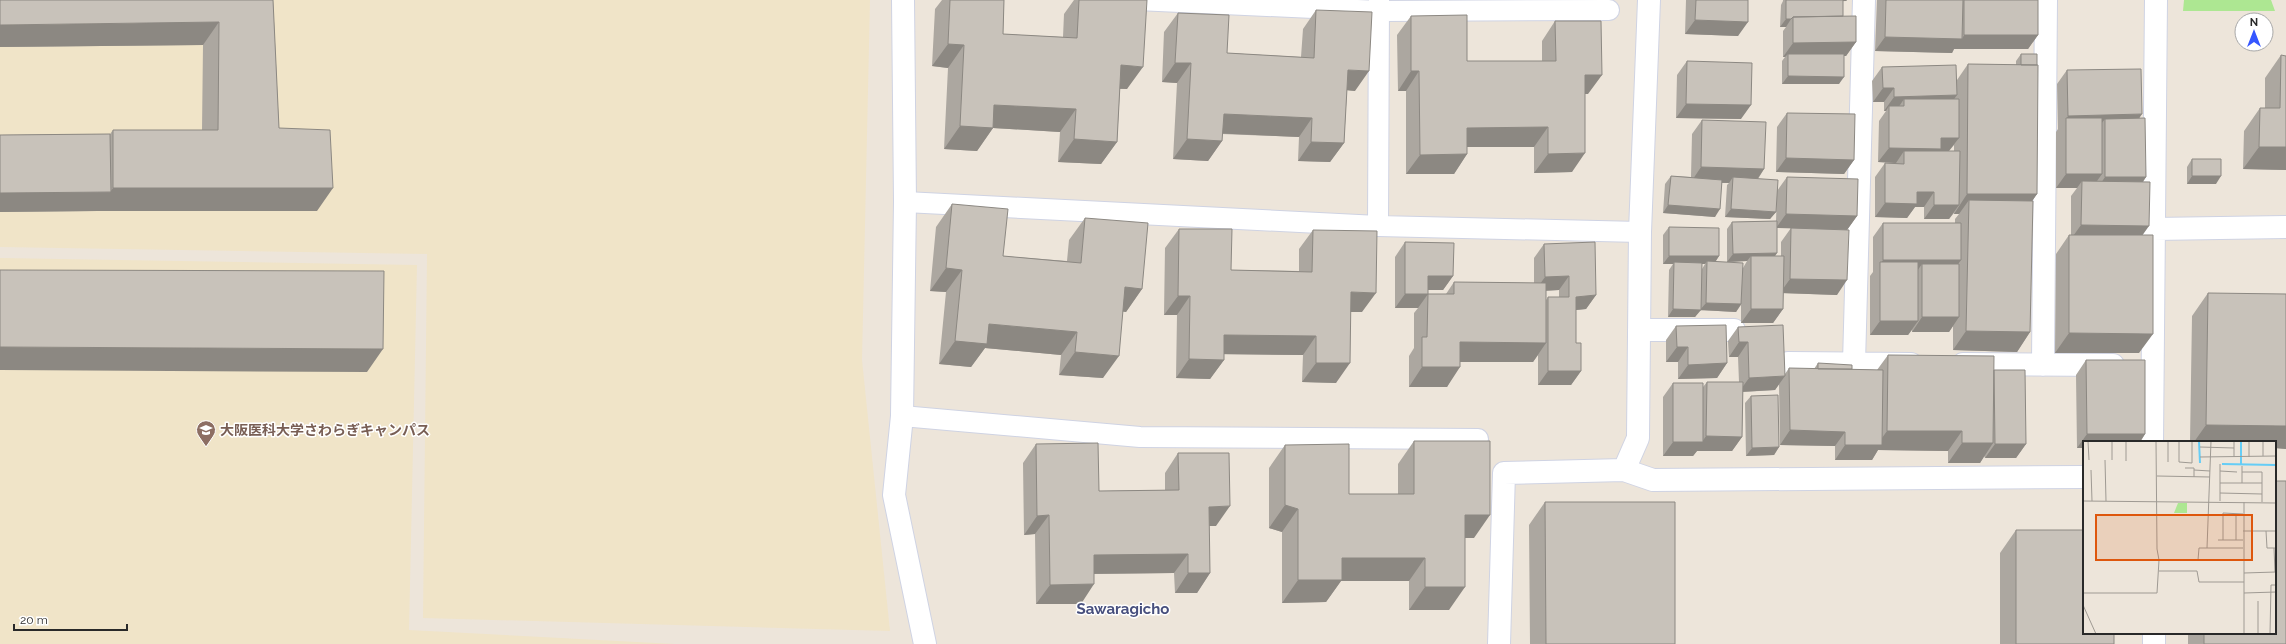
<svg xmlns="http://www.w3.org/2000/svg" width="2286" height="644" viewBox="0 0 2286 644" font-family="Raleway,'Noto Sans JP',sans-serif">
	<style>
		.education { fill: #f0e4c8 }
		.green { fill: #ade792 }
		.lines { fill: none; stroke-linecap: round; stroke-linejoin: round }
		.lane-casing { stroke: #cfd3e3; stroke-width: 22 }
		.street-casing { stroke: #cfd3e3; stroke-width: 24 }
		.lane { stroke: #fff; stroke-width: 20 }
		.street { stroke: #fff; stroke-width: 22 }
		.wall { fill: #aca7a0; fill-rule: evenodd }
		.shaded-wall { fill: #8c8882 }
		.building { fill: #c8c2ba; stroke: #8c8882 }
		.labels { text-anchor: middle; stroke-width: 3; stroke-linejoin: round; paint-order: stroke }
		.education-label { font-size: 14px; font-weight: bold; fill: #785e54; stroke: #fff; text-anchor: start }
		.neighbourhood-label { font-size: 15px; font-weight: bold; fill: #474f7d; stroke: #fff }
		.inset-river { fill: none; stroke: #65cdf6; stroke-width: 2 }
		.inset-road { fill: none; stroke: #9f9a93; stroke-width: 1 }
		.view { fill: #de570d; fill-opacity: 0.15; stroke: #de570d; stroke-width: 2 }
		.inset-edge { fill: none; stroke: #292929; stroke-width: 2 }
	</style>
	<rect width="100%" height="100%" fill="#ede5da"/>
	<path class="education" d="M0 0H870L862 360 890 631 423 618 427 254 0 247Z
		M0 258 417 265 409 630 675 644H0Z"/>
	<path class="green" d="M2184 0H2271L2275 11H2183Z"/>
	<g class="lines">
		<g class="lane-casing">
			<path id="lane" d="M1137 0 1379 11 1609 10
				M905 202 1378 226 1640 232
				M1378 226 1379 0
				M902 416 1140 437 1478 439"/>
		</g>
		<g class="street-casing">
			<path id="street" d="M903 0 905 202 902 416 894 495 925 644
				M2154 229 2286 227
				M1639 330H1734
				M1788 363 1911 364
				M1854 363 1864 0
				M1963 364 2113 365
				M2043 365 2046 0
				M2152 442 2156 0
				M1624 470 1638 438 1640 232 1649 0
				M2154 633V644
				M1499 644 1504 473 1624 470 1653 480 2084 477"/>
		</g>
		<use href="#lane" class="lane"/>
		<use href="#street" class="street"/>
	</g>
	<path class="wall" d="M273 0 279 128 317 211H97L0 212V135L110 134 113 130H202L203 45 0 47Z
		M942 0H1004L1003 34 1063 37 1064 14 1074 0H1147L1127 89H1120L1117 142 1101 164 1058 162 1060 132 993 128 977 151 944 149 948 68 932 66 935 9Z
		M1686 0H1748L1738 36 1685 34Z
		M1783 0H1847L1846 1H1843V16L1856 42 1846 56H1844L1839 84H1782V61L1785 57H1783V31L1786 27H1780L1781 5 1783 1Z
		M1877 0H2038V35L2028 49H1954L1952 53 1875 51Z
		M1316 10 1355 91 1347 90 1344 143 1330 162 1298 161 1299 137 1222 134V141L1208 161 1173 159 1177 83 1162 82 1164 32 1178 13 1227 53 1301 57 1303 29Z
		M1411 16 1467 61H1542V41L1555 21 1588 94H1585L1572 172 1534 173V147H1467V154L1454 174H1406V91H1398L1397 35Z
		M2021 54 2037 194 2032 201 2030 332 2017 352 1953 350V326L1949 332H1912V330L1908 335H1870V276L1873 272V237L1883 223H1955V219L1959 214H1954V213L1949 219H1924V207H1915L1907 218 1875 217V177L1885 163H1896L1878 162 1879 121 1886 111H1884V102H1873L1872 81 1882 67 1957 80 1968 64 2016 65V61ZM1954 145V151H1949Z
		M2281 55 2286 170 2243 169 2244 131 2260 108H2265V78Z
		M1687 61 1741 119 1676 118 1677 75Z
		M2067 70 2140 118 2146 177 2143 182 2142 235 2139 353H2055L2056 254 2069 235H2071V196L2077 188H2056V132L2058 129 2057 84Z
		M1787 113 1854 160 1844 174 1776 172 1777 127Z
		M1702 120 1764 169 1758 179 1777 191 1787 177 1857 216 1847 230 1837 295 1783 293V309L1773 323H1741V305L1736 312 1700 310 1695 317H1668L1669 270 1673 264H1663V235L1669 227 1719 256 1715 262 1743 268 1747 261 1727 262V229L1732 222 1776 221 1777 191 1776 212 1770 219 1725 217 1727 185 1729 183H1722L1715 217 1663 213 1665 184 1671 176 1691 177 1692 134ZM1777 228H1791L1781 242V256H1775ZM1702 264H1705L1702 269 1701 296Z
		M2192 159 2216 184H2187V167Z
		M952 204 1003 256 1067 261 1069 240 1085 218 1142 289 1126 312 1123 311 1103 378 1059 375 1061 355 985 348 971 367 939 364 946 292 930 291 936 227Z
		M1179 229 1231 270 1299 271V249L1313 230 1362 312H1350L1336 383 1302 382 1303 355 1224 354V360L1210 379 1176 378 1177 315H1164L1165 248Z
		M1405 242 1453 276 1443 290H1428V294H1446L1454 282 1534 283V258L1544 244 1596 295 1586 309 1576 310V343L1581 371 1571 385H1538V355L1533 362H1460L1447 387H1409V356L1414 348V313L1418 308H1395V257ZM1559 290V297H1548L1546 300V291Z
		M2208 293 2286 449 2275 448V442H2190L2192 316Z
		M1676 326 1727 363 1717 378 1678 379V362H1666V340Z
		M1738 327 1785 374 1789 368 1814 369 1818 363 1852 369 1877 370 1888 355 1994 370 2026 444 2016 458H1985L1984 456 1980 463H1948V451L1878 450 1872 460H1835V446L1780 445 1779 384 1775 390 1743 392 1742 437 1732 451H1697L1693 456H1663V397L1673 383 1703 387 1707 382H1739L1738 357H1729L1728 341Z
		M2086 360 2145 434 2140 442H2084V448H2077L2076 375Z
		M1751 396 1779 447 1774 455 1746 456 1745 403Z
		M1414 441 1474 538H1465L1449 610H1409V581H1341L1326 602 1282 603V532L1269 528V468L1285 445 1349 494H1398V464Z
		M1036 444 1099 491 1165 490V473L1178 453 1216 526H1209L1210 573 1197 593H1175L1174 573 1094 574 1081 604H1036L1035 534 1024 535 1023 463Z
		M1545 502 1675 644H1530L1529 525Z
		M2016 530 2114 644H2000V553Z
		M2188 633H2275L2286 644H2188Z"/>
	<path class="shaded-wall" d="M1786 0H1847L1846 1 1786 3Z
		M1786 19H1791L1786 27H1780Z
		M1695 20 1748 22 1738 36 1685 34Z
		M219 22 203 45 0 47V25Z
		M1964 35H2038L2028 49H1954L1952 53 1875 51 1885 37 1962 39Z
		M1856 42 1846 56 1788 57V54L1785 57H1783L1793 43Z
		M948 44 964 45 948 68 932 66Z
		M1175 63H1191L1177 83 1162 82Z
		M1121 65 1143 67 1127 89 1105 88Z
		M1348 70 1369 71 1355 91 1334 89Z
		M1411 71H1419L1406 91H1398Z
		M1585 75H1602L1588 94H1571Z
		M1788 76 1844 77 1839 84H1782Z
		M1883 88H1894L1884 102H1873Z
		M1957 95 1947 109 1904 106V99L1896 111 1889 106 1886 111H1884L1894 97Z
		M1686 104 1751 105 1741 119 1676 118Z
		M994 105 1076 109 1060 132 993 128 977 151 944 149 960 126Z
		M1224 114 1312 118 1299 137 1210 133Z
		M2142 114 2132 129 2105 119 2097 129 2066 119 2068 116Z
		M1548 127 1534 147H1454L1467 128Z
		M1941 138H1959L1948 152 1904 151 1896 163 1878 162 1889 148Z
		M1074 139 1117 142 1101 164 1058 162Z
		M1187 139 1222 141 1208 161 1173 159Z
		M1311 142 1344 143 1330 162 1298 161Z
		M2259 147H2286V170L2243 169Z
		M1585 153 1572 172 1534 173 1548 154Z
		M1467 154 1454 174H1406L1420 155Z
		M1786 158 1854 160 1844 174 1776 172Z
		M1701 167 1764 169 1754 184 1733 177 1729 183 1691 182Z
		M2066 174H2102L2092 188 2082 181 2077 188H2056Z
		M2192 176H2221L2216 184H2187Z
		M2105 177H2146L2136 191 2095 192Z
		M113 188H333L317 211H97Z
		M111 192 97 211 0 212V193Z
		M1917 192H1934L1924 207H1915L1907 218 1875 217 1885 203Z
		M1967 194H2037L2023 214 1969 200 1959 214H1954Z
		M1668 205 1720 209 1715 217 1663 213Z
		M1934 205H1959L1949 219H1924Z
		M1731 209 1776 212 1770 219 1725 217Z
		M1786 214 1857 216 1847 230 1776 228Z
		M2081 225 2149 226 2139 240 2071 239Z
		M1777 253 1772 261 1751 256 1747 261 1727 262 1733 254Z
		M1669 256H1719L1714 264 1707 261 1705 264H1674V262L1673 264H1663Z
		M1883 260H1961L1951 274 1922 264 1915 274 1880 264Z
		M946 268 962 270 946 292 930 291Z
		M1428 276H1453L1443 290H1418Z
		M1569 276 1559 290 1535 291 1545 277Z
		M1790 279 1847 280 1837 295 1780 293Z
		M1125 287 1142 289 1126 312 1109 310Z
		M1351 292 1376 293 1362 312H1337Z
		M1405 294H1428L1418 308H1395Z
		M1596 295 1586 309 1566 311 1576 297Z
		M1178 296H1190L1177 315H1164Z
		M1706 303 1741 304 1736 312 1700 310Z
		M1673 309 1701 310 1695 317H1668Z
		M1751 309H1783L1773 323H1741Z
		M1922 317H1959L1949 332H1912Z
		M1880 321H1918L1908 335H1870Z
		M989 324 1077 332 1061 355 985 348 971 367 939 364 955 341Z
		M1966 331 2030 332 2017 352 1953 350Z
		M2069 333 2153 334 2139 353H2055Z
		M1224 335 1316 336 1303 355 1210 354Z
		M1460 342 1546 343 1533 362H1447Z
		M1739 342H1748L1738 357H1729Z
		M0 347 383 349 367 372 0 370Z
		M1677 347H1688L1678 362H1666Z
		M1075 352 1119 356 1103 378 1059 375Z
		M1189 359 1224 360 1210 379 1176 378Z
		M1316 363H1350L1336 383 1302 382Z
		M1727 363 1717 378 1678 379 1688 365Z
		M1422 367H1460L1447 387H1409Z
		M1548 371H1581L1571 385H1538Z
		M1785 376 1775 390 1739 392 1749 378Z
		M2206 425 2286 426V449L2275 448V442H2194Z
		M1790 430 1845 432 1835 446 1780 445Z
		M1887 431H1962L1948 451 1878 450 1872 460H1835L1845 445H1877Z
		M2087 434H2145L2140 442H2084V448H2077Z
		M1706 436 1742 437 1732 451H1697L1693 456H1663L1673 442H1702Z
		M1962 443H1993L1980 463H1948Z
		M1995 444H2026L2016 458H1985Z
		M1779 447 1774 455 1746 456 1752 448Z
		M1285 505 1298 509 1282 532 1269 528Z
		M1230 506 1216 526H1196L1209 507Z
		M1049 515 1035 534 1024 535 1037 516Z
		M1465 515H1490L1474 538H1449Z
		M1188 554 1174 573 1080 574 1094 555Z
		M1342 558H1425L1409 581H1341L1326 602 1282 603 1298 580Z
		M1188 573H1210L1197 593H1175Z
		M1094 584 1081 604H1036L1050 585Z
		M1425 587H1465L1449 610H1409Z"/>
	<path class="building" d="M0 0H273L279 128 330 130 333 188H113V130H218L219 22 0 25Z
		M950 0H1004L1003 34 1077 38 1079 0H1147L1143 67 1121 65 1117 142 1074 139 1076 109 994 105 993 128 960 126 964 45 948 44Z
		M1696 0H1748V22L1695 20Z
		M1786 0H1843V16L1793 17 1791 19H1786Z
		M1886 0H1963L1962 39 1885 37Z
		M1964 0H2038V35H1964Z
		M1316 10 1372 12 1369 71 1348 70 1344 143 1311 142 1312 118 1224 114 1222 141 1187 139 1191 63H1175L1178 13 1229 15 1227 53 1314 58Z
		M1467 15V61H1556L1555 21H1601L1602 75H1585V153L1548 154V127L1467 128V154L1420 155 1419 71H1411V16Z
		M1856 16V42L1793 43V17Z
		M1788 54H1844V77L1788 76Z
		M2021 54H2037V65H2021Z
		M2281 55 2286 56V147H2259L2260 108H2280Z
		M1687 61 1752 63 1751 105 1686 104Z
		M1968 64 2038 65 2037 194H1967Z
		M1956 65 1957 95 1894 97V88H1883L1882 67Z
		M2141 69 2142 114 2068 116 2067 70Z
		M1904 99H1959V138H1941V149L1889 148V106H1904Z
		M1787 113 1855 114 1854 160 1786 158Z
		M2066 118H2102V174H2066Z
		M2145 118 2146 177H2105V119Z
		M1702 120 1766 122 1764 169 1701 167Z
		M110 134 111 192 0 193V135Z
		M1904 151H1960L1959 205H1934V192H1917V204L1885 203V163L1904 164Z
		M2192 159H2221V176H2192Z
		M1671 176 1722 180 1720 209 1668 205Z
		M1733 177 1778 180 1776 212 1731 209Z
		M1787 177 1858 179 1857 216 1786 214Z
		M2082 181 2150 182 2149 226 2081 225Z
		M1969 200 2033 201 2030 332 1966 331Z
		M952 204 1008 209 1003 256 1081 263 1085 218 1148 223 1142 289 1125 287 1119 356 1075 352 1077 332 989 324 987 344 955 341 962 270 946 268Z
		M1777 221V253L1733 254 1732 222Z
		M1883 223H1961V260H1883Z
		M1669 227 1719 228V256H1669Z
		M1791 228 1849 230 1847 280 1790 279Z
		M1179 229H1232L1231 270 1312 272 1313 230 1377 231 1376 293 1351 292 1350 363H1316V336L1224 335V360L1189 359 1190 296H1178Z
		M2069 235H2153V334L2069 333Z
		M1405 242 1454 243 1453 276H1428V294H1405Z
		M1595 242 1596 295 1576 297V343H1581V371H1548V297H1569V276L1545 277 1544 244Z
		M1751 256H1784L1783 309H1751Z
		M1707 261 1743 263 1741 304 1706 303Z
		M1674 262 1702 263 1701 310 1673 309Z
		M1880 262H1918V321H1880Z
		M1922 264H1959V317H1922Z
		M0 270 384 271 383 349 0 347Z
		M1454 282 1546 283V343L1460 342V367H1422V337H1427L1428 294H1454Z
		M2208 293 2286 294V426L2206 425Z
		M1726 325 1727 363 1688 365V347H1677L1676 326Z
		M1783 325 1785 376 1749 378 1748 342H1739L1738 327Z
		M1888 355 1994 356 1993 443H1962V431H1887Z
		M2086 360H2145V434H2087Z
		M1818 363 1852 365V369H1818Z
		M1789 368 1883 370 1882 445H1845V432L1790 430Z
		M1994 370H2025L2026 444H1995Z
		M1707 382H1743L1742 437 1706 436Z
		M1673 383H1703V442H1673Z
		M1778 395 1779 447 1752 448 1751 396Z
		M1414 441H1490V515H1465V587H1425V558H1342V580H1298V509L1285 505V445L1349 444V494H1414Z
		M1098 443 1099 491 1179 490 1178 453H1229L1230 506 1209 507 1210 573H1188V554L1094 555V584L1050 585 1049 515 1037 516 1036 444Z
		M2275 481H2286V644H2204V633H2275Z
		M1545 502H1675V644H1546Z
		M2016 530H2084V633H2114V644H2016Z"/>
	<defs>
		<g id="university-pin" transform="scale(1)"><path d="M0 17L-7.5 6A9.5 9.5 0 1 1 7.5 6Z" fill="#8d6e63" stroke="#fff"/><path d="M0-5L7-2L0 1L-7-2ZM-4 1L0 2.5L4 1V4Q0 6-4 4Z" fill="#fff"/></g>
	</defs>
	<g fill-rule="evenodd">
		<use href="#university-pin" x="206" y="430"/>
	</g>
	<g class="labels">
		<g class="education-label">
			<text x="220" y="435">大阪医科大学さわらぎキャンパス</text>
		</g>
		<g class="neighbourhood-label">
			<text x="1123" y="614">Sawaragicho</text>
		</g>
	</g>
	<g transform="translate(2083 441)">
		<rect width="193" height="193" fill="#ede5da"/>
		<path d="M95 62H104V72H91Z" fill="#ade792"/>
		<path class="inset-river" d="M116 0 117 22M139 23 193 24M158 23V0"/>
		<path class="inset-road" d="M5 0 6 19M29 0V19M96 0V21L109 22V0M151 0V16M166 0V16M180 0V15M117 6 151 7M117 16 193 15M22 19 23 60M43 20V0M85 21V0M102 27H111V36M8 29 9 60M111 29 127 30M137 30 154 31M159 31H179V61M74 35 127 36M137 42H179M159 42V25M137 52 179 53M0 60 193 62M137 60V23M161 61V193M160 90H193M183 90 184 107H193M135 99H160M140 99V72L160 73M153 99V73M124 107 128 0M191 107 192 131M76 119H115L116 107H160M76 130H114L116 141H161M161 132 193 131M0 152H74L76 119 74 108 73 0M161 152 193 151M175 160V193M0 164 13 193M187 193 188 144H193"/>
		<path class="view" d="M13 74H169V119H13Z"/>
		<rect width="193" height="193" class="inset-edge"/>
	</g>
	<g transform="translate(2254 32)"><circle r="19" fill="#ffffff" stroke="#a9a9a9"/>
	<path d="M0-3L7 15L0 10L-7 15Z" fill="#3556ff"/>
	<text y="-6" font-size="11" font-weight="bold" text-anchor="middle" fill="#292929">N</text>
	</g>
	<path d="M14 624v6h113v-6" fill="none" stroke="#292929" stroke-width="2"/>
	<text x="20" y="624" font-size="12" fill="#292929" stroke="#ffffff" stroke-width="3" paint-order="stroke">20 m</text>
</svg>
